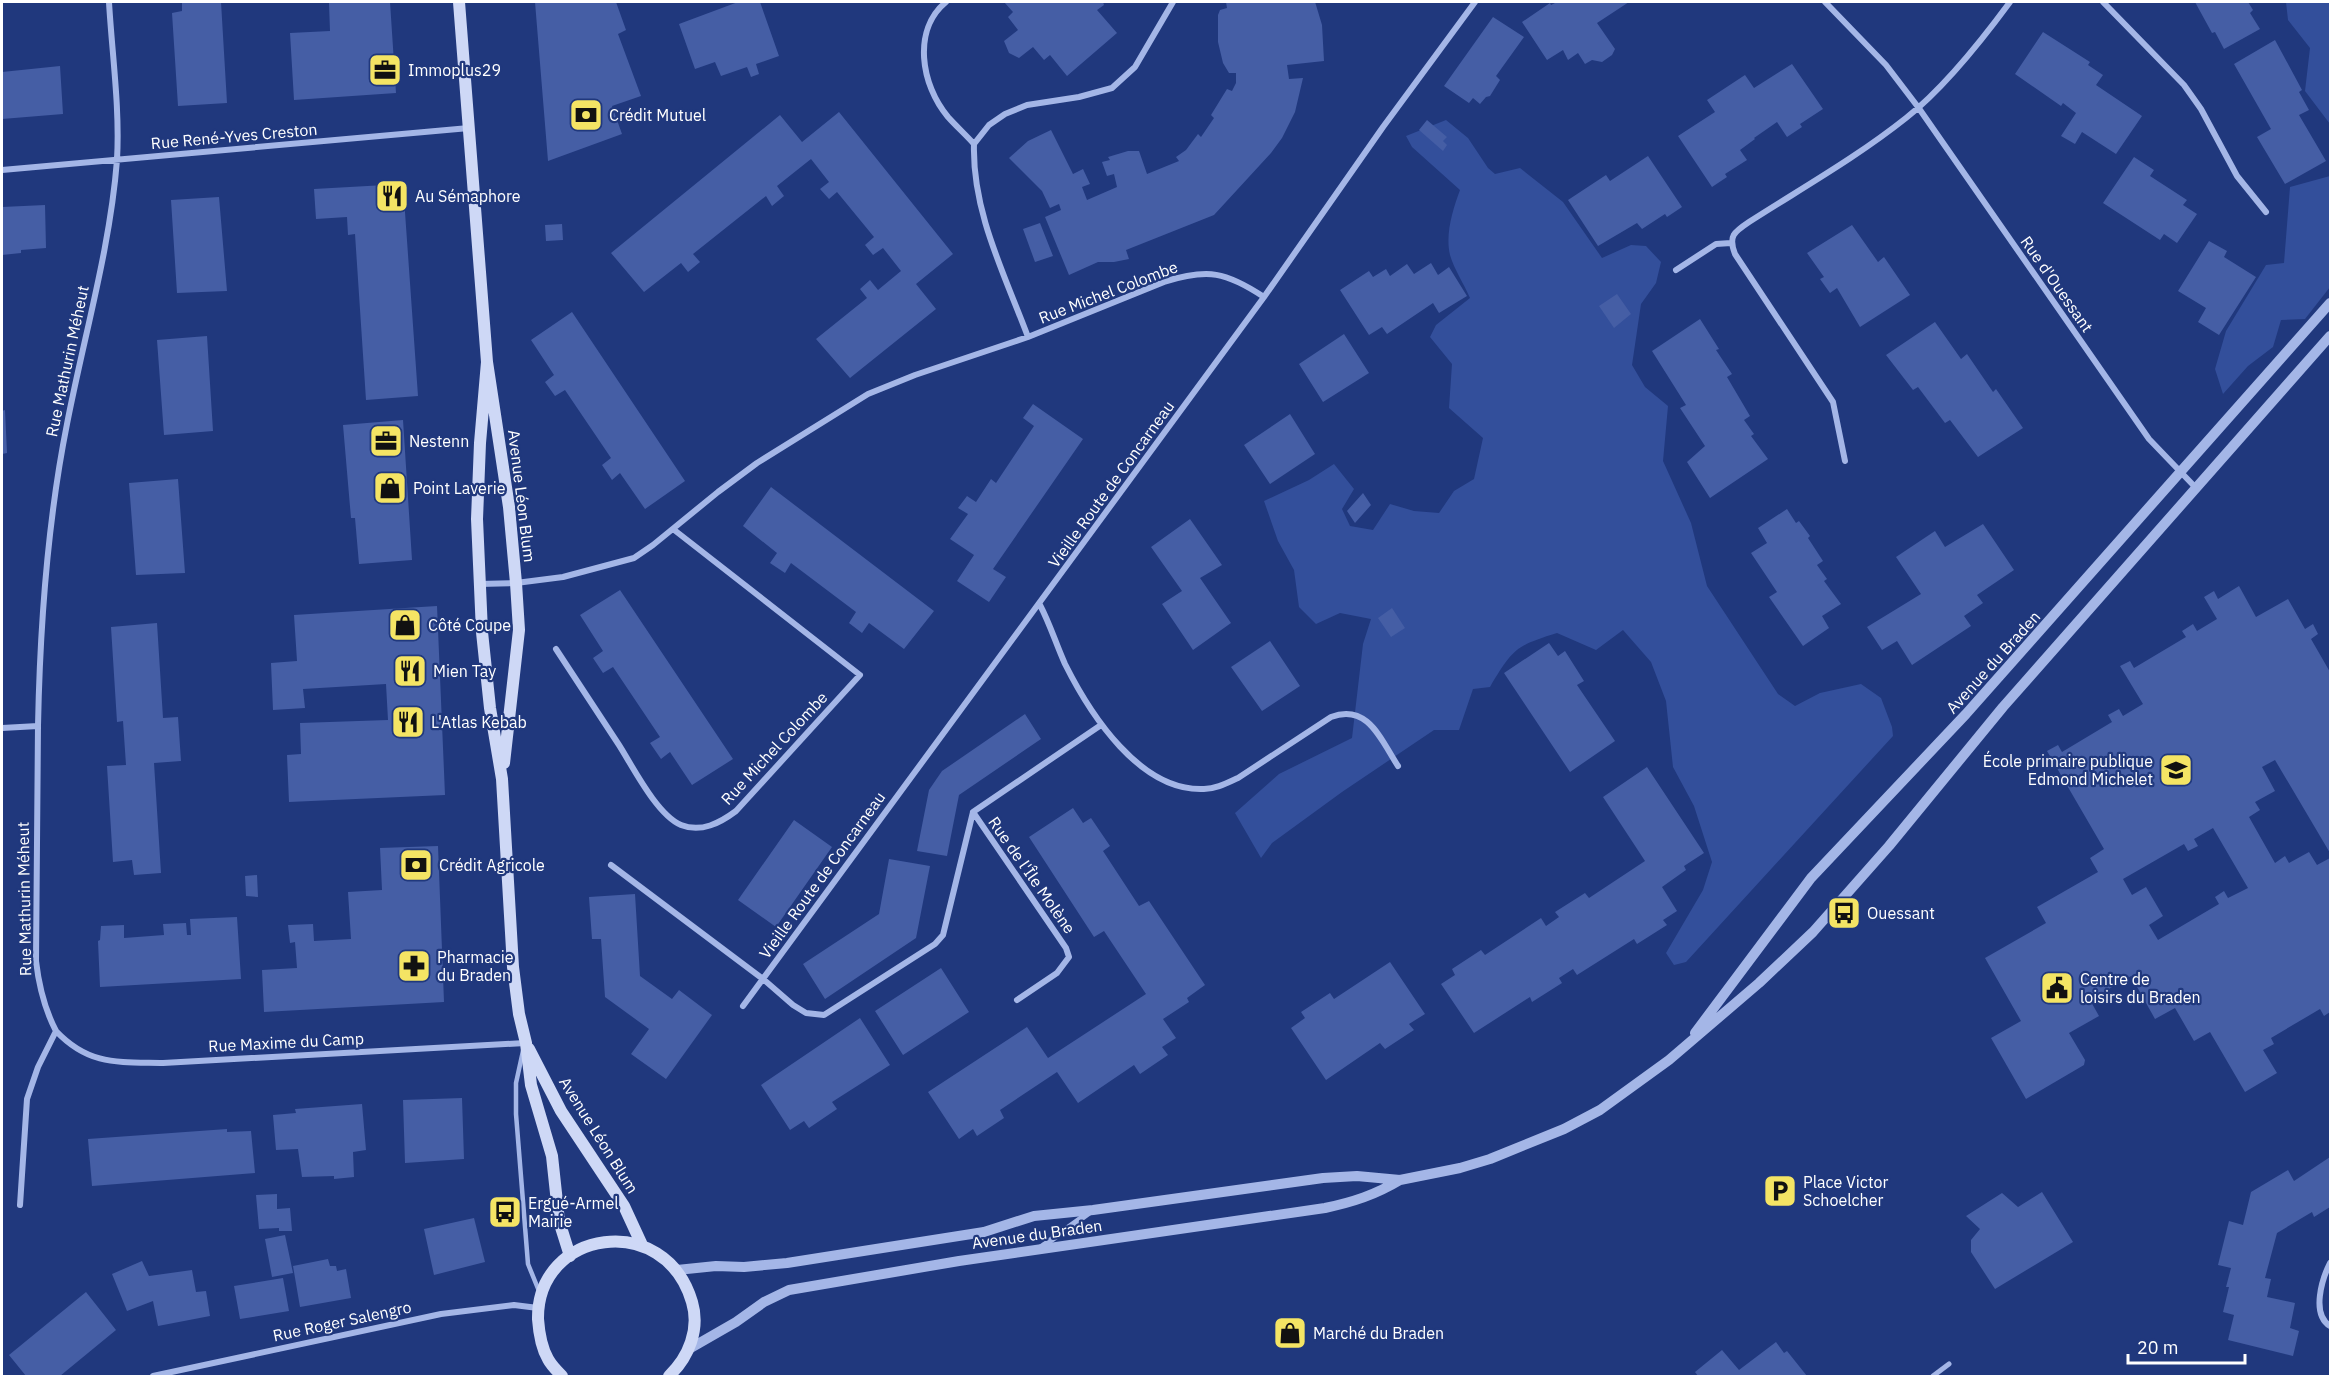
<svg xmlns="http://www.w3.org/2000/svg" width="2332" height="1378" viewBox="0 0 2332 1378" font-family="'IBM Plex Sans',sans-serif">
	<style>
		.green { fill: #334f9b }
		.building { fill: #455ea5; fill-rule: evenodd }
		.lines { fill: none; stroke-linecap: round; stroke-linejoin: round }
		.service { stroke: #a4b6e7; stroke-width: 4.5 }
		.pedestrian { stroke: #a4b6e7; stroke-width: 5 }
		.minor { stroke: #a4b6e7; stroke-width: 6 }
		.tertiary { stroke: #a4b6e7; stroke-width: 10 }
		.secondary { stroke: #ced8f6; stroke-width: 12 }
		.labels { text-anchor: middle; stroke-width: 4.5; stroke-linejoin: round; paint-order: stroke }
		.poi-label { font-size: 16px; fill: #fff; stroke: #20387d; text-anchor: start }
		.street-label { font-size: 16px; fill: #fff; stroke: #20387d }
	</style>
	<rect width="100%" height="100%" fill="#20387d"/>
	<path class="green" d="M2286 2H2330V124L2305 91 2310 48 2288 20Z
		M1446 120 1468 138 1488 168 1495 174 1520 168 1563 202 1602 258 1631 245 1646 246 1661 262 1656 283 1641 304 1632 365 1645 387 1668 406 1663 461 1691 523 1707 586 1778 694 1795 706 1820 693 1861 684 1881 698 1892 727 1893 736 1686 962 1674 965 1666 953 1703 890 1712 862 1694 806 1673 767 1666 701 1651 662 1623 630 1596 650 1557 633C1515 646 1513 649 1490 687L1473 689 1459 730H1434L1342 792 1272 843 1261 858 1235 813 1279 774 1352 738 1363 644 1371 619 1340 613 1316 624 1299 607 1294 570 1278 541 1264 501 1309 480 1334 464 1354 489 1342 509 1350 526 1373 530 1390 504 1414 511 1439 513 1454 491 1474 479 1483 438 1449 408 1452 364 1430 337 1436 325 1470 298C1464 284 1454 269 1450 255 1445 234 1453 209 1460 190L1412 147 1406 136Z
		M2330 176V222L2329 225 2330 235V287L2305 319 2281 320 2273 347 2248 366 2223 394 2215 369 2226 331 2266 265 2284 263 2290 187Z"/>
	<path class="building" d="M182 2H221L227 103 178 106 172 13 182 11Z
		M346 2H390L396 93 294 100 290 33 330 31 329 3Z
		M535 2H616L626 30 618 34 641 96 612 106 622 134 548 161Z
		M738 2H760L779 56 756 64 759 74 751 77 747 67 721 76 715 62 695 69 679 24Z
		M1004 2H1103L1104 5 1097 10 1117 33 1067 76 1050 55 1044 60 1033 47 1019 58 1009 53 1004 41 1018 30 1008 17 1013 12Z
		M1226 2H1315L1316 5 1322 25 1324 61 1287 65 1289 79 1303 78 1295 112 1282 138 1271 153 1214 215 1126 250 1129 259 1114 262H1098L1069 275 1045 217 1061 210 1059 204 1050 208 1042 191 1009 158 1028 141 1051 130 1073 174 1083 169 1090 184 1082 187 1087 200 1117 187 1114 174 1107 176 1102 162 1110 160 1108 157 1128 151H1139L1147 174 1179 161 1176 157 1186 150 1198 134 1201 137 1214 118 1211 115 1227 89 1232 91 1236 83V73H1229L1223 63 1218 42V15L1220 10 1227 8Z
		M1557 2H1629L1597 23 1615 49 1612 55 1602 62 1592 60 1585 64 1578 53 1568 60 1563 50 1547 60 1522 22 1550 3 1551 5Z
		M2195 2H2248L2253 10 2250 13 2260 29 2224 49 2215 32 2212 33Z
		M1493 17 1524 37 1496 76 1500 80 1490 96 1486 97 1480 104 1473 98 1469 103 1444 86Z
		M2043 32 2090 62 2088 65 2103 75 2096 85 2142 116 2116 154 2082 132 2075 144 2061 136 2076 113 2063 103 2061 106 2015 74Z
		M2275 40 2302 90 2299 92 2309 110 2299 115 2326 161 2285 184 2257 137 2271 129 2234 64Z
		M1792 64 1823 109 1800 124 1802 127 1787 137 1777 122 1754 138 1755 139 1740 150 1747 160 1725 174 1727 177 1712 187 1678 136 1715 112 1707 100 1745 75 1754 88Z
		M60 66 63 114 2 119V72Z
		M839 112 953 254 916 284 936 309 850 378 816 339 867 298 860 289 870 280 878 290 901 271 883 248 873 255 865 245 874 237 837 192 829 199 820 189 829 182 811 159 777 186 784 196 772 206 766 196 693 254 700 262 688 272 681 263 644 292 611 253 780 115 802 142Z
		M1427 120 1447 137 1443 141 1447 145 1443 151 1419 130Z
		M1648 156 1682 207 1667 217 1665 214 1642 229 1637 223 1598 246 1568 200 1606 175 1610 181Z
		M2134 157 2154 170 2150 176 2187 200 2183 205 2197 214 2177 243 2164 234 2160 240 2103 203Z
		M403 184 418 396 366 400 355 234 348 235 347 217 316 219 314 189Z
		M219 197 227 291 177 293 171 200Z
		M45 205 46 248 21 250V253L2 255V207Z
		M1040 223 1053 256 1035 262 1023 229Z
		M562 224 563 240 546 241 545 225Z
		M1852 225 1878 262 1884 257 1910 295 1860 327 1837 288 1830 293 1820 279 1824 277 1807 253Z
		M2209 241 2227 251 2224 257 2256 277 2219 335 2198 322 2206 308 2178 291Z
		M1431 263 1438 275 1449 267 1467 296 1439 313 1433 303 1387 334 1382 327 1369 335 1340 290 1369 271 1373 277 1386 269 1390 276 1407 264 1414 274Z
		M1617 294 1631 314 1614 328 1599 306Z
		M572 312 685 481 645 509 620 473 612 480 602 465 611 458 565 390 555 396 545 382 554 375 531 340Z
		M1700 319 1719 349 1716 350 1732 374 1727 377 1750 416 1744 420 1754 434 1751 436 1768 459 1710 498 1687 462 1705 446 1680 408 1686 405 1652 351Z
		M1935 322 1961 359 1967 354 1993 392 1996 389 2023 428 1978 457 1950 420 1945 423 1918 387 1913 390 1886 355Z
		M1344 334 1369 373 1323 402 1299 364Z
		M207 336 213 431 164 435 157 340Z
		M1033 404 1083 439 993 569 1006 577 989 602 957 581 974 555 950 539 968 514 958 508 967 496 976 502 991 479 996 483 1034 426 1023 418Z
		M5 410 7 453 2 454V411Z
		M1290 414 1315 454 1270 484 1244 445Z
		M403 420 412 560 359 564 355 518H351L343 425Z
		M178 479 185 573 136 575 129 483Z
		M771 487 934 611 904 649 869 623 862 633 849 623 856 612 791 563 785 573 770 563 777 553 743 526Z
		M1363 493 1371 505 1355 523 1347 511Z
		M1787 509 1796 523 1799 521 1810 536 1808 538 1823 561 1817 565 1827 579 1824 581 1841 604 1822 616 1829 628 1803 646 1769 597 1777 592 1751 553 1767 543 1758 528Z
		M1190 519 1222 565 1200 578 1231 623 1193 650 1162 604 1182 591 1151 547Z
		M1983 524 2014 570 1977 595 1983 603 1964 616 1971 626 1912 665 1897 641 1882 650 1867 627 1921 594 1896 557 1935 531 1945 547Z
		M2239 586 2256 617 2288 599 2305 629 2313 624 2318 634 2311 639 2330 672V853L2275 760 2262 767 2275 791 2255 802 2260 810 2249 817 2275 863 2285 856 2289 863 2309 852 2317 865 2330 858V1012L2324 1016 2320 1009 2271 1038 2274 1044 2263 1050 2277 1073 2245 1092 2210 1032 2194 1041 2175 1008 2155 1019 2131 976 2090 1000 2099 1016 2069 1033 2085 1060 2084 1065 2026 1099 1991 1038 2021 1021 1985 958 2046 923 2037 907 2098 872 2090 858 2104 849 2047 751 2058 745 2062 752 2112 722 2108 715 2119 709 2123 716 2143 704 2120 666 2130 661 2134 668 2186 637 2182 631 2193 624 2197 631 2217 619 2204 597 2214 591 2218 599ZM2213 828 2248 888 2228 898 2224 891 2215 897 2219 904 2158 940 2149 925 2163 916 2146 887 2132 895 2123 879 2184 844 2188 851 2198 846 2194 839Z
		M620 590 733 759 692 785 670 752 661 759 650 743 660 737 613 667 603 673 593 658 603 651 580 615Z
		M437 606 445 795 289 802 287 755 301 754 300 723 388 720 386 684 303 689 305 708 273 710 271 663 297 661 294 615Z
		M1392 608 1405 628 1391 637 1378 618Z
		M157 623 163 718 178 717 181 761 154 763 161 873 134 875 132 860 113 862 107 766 126 765 123 721 117 722 111 627Z
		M1270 641 1300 686 1262 711 1231 667Z
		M1549 643 1558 656 1565 651 1584 681 1577 685 1615 741 1570 772 1504 673Z
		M1025 714 1041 739 959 795 947 856 917 851 929 790 942 771Z
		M1647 767 1704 853 1684 866 1686 870 1662 887 1677 911 1663 920 1667 925 1637 944 1634 939 1577 975 1573 969 1559 978 1562 983 1532 1002 1530 997 1474 1033 1441 984 1455 975 1452 969 1481 950 1485 955 1541 918 1546 926 1559 917 1555 912 1585 893 1589 898 1645 861 1603 797Z
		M1073 808 1083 823 1091 818 1110 846 1103 851 1139 906 1149 901 1205 985 1187 998 1189 1002 1163 1019 1176 1038 1162 1047 1168 1055 1140 1074 1134 1065 1078 1103 1057 1072 1000 1110 1004 1118 977 1136 973 1129 959 1139 928 1092 1027 1027 1048 1058 1146 994 1104 931 1094 937 1029 837Z
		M794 820 832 847 776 927 738 900Z
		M438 846 444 1002 264 1012 262 970 297 968 295 942 290 943 288 925 313 924 314 941 351 939 348 892 382 890 380 848Z
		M889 859 930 866 916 938 825 999 803 964 879 914Z
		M257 875 258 897 246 896 245 876Z
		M635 894 640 976 672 999 679 990 712 1015 666 1079 631 1054 649 1029 605 997 601 939H592L589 897Z
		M237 917 241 979 100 987 98 941 100 940 101 926 124 925V938L164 935 163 924 186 923 187 935H191L190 919Z
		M1390 962 1425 1014 1409 1024 1414 1030 1385 1049 1380 1043 1326 1080 1291 1028 1305 1018 1301 1012 1330 993 1334 999Z
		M941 968 969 1012 903 1055 875 1011Z
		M860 1018 890 1065 832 1102 837 1109 809 1128 804 1121 790 1130 761 1085Z
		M462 1098 464 1159 405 1163 403 1100Z
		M362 1104 366 1150 353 1152 354 1177 334 1179V1176L302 1177 298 1149 276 1150 273 1115 296 1113 295 1109Z
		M227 1129V1132L251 1131 255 1173 92 1186 88 1139Z
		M2330 1157V1207L2314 1217 2312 1212 2277 1233 2265 1278 2271 1279 2267 1297 2295 1303 2290 1328 2299 1331 2293 1356 2228 1340 2234 1315 2223 1312 2229 1287H2226L2231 1268 2218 1265 2229 1221 2243 1225 2251 1192 2288 1170 2294 1181Z
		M2042 1192 2073 1242 1995 1289 1971 1252V1240L1980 1229 1966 1216 2002 1193 2018 1207Z
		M277 1194V1209L290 1208 292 1231H279V1228L259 1229 256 1195Z
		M474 1218 485 1262 434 1275 424 1229Z
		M285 1235 293 1273 272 1277 265 1239Z
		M328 1259 330 1266H336L337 1271 346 1269 351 1298 300 1307 293 1266Z
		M142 1261 149 1276 192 1270 196 1292 206 1291 210 1316 158 1326 153 1301 127 1311 112 1274Z
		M283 1278 289 1311 240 1319 234 1286Z
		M86 1292 116 1330 60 1376H26L9 1355Z
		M1776 1342 1784 1353 1787 1351 1807 1376H1698L1695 1372 1722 1350 1739 1370Z"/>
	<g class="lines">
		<path class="service" d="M523 1051 516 1083V1114L528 1264 539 1291"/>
		<path class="pedestrian" d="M1933 1376 1949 1364"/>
		<path class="minor" d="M946 2C912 30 921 85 948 117 956 126 966 135 974 144 972 212 1005 275 1028 337
			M1825 2 1886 65 1918 107 2149 439 2197 489
			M2103 2 2184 85 2201 109 2237 176 2266 212
			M974 144 989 125 1005 114 1027 105 1079 97 1112 88 1135 67 1173 2
			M2 170 469 128
			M1676 270 1716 244 1731 243
			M1845 461 1833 402 1735 254C1728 236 1734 232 1749 222 1802 188 1857 157 1906 118 1943 89 1982 40 2010 2
			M479 584 516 583 563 577 634 558 653 545 718 492 757 463 868 394 915 375 1028 337 1164 282C1208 268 1226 272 1264 297
			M1040 605C1050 624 1056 644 1065 664 1090 714 1140 792 1204 789 1216 789 1227 783 1238 778L1331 717C1368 703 1381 740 1398 766
			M556 649C577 681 598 713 619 745 633 767 657 815 681 825 701 833 720 823 736 811L860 675 673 529
			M2 728 38 726C40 625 47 524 67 424 84 336 110 249 117 160 120 108 112 54 109 2
			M973 812 1066 948 1069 957 1057 973 1017 1000
			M611 865 763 979 793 1005 806 1013 824 1015 935 944 943 935 973 812 1101 725
			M743 1006 1264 297 1383 127 1475 2
			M56 1031C89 1066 119 1062 163 1063L525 1043
			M20 1205 27 1099 38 1067 56 1031C44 1008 39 987 36 961L38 726
			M1040 1248 1090 1212
			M2330 1263C2322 1279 2311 1314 2330 1326
			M153 1376 441 1314 514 1305 538 1308"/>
		<path class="tertiary" d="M1695 1033 1811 878 1966 714 2330 303
			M677 1270 716 1266 744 1267 787 1263 984 1232 1034 1216 1093 1210 1323 1178 1357 1176 1400 1180 1460 1168 1490 1159 1564 1129 1600 1110 1669 1060 1759 983 1813 932 1889 846 2003 707 2330 336
			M689 1349 736 1322 764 1302 789 1290 959 1261 1325 1208C1353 1202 1375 1195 1400 1180"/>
		<path class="secondary" d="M459 2 487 362 509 507 516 583 519 630 504 763
			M487 362 480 443 477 519 482 632 490 708 502 779 513 967 519 1014 526 1043 531 1085 552 1156 559 1221 570 1256
			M529 1049 561 1111 624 1206 642 1245
			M562 1376C557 1371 551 1365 548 1359 541 1347 539 1333 538 1319 537 1229 665 1210 692 1302 700 1329 689 1357 669 1376"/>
	</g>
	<defs>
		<g id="office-square" transform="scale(1.725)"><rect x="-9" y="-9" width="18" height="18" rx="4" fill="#f4e464" stroke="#20387d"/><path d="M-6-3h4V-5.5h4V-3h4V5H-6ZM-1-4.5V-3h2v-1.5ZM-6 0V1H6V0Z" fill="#111"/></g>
		<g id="bank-square" transform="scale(1.725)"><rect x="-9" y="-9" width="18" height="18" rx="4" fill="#f4e464" stroke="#20387d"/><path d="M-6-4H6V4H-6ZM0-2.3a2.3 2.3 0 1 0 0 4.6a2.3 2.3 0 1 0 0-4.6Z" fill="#111"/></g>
		<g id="restaurant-square" transform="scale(1.725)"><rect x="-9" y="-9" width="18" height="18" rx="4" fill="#f4e464" stroke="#20387d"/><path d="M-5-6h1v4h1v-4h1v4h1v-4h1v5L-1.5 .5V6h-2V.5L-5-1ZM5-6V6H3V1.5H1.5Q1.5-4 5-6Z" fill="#111"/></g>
		<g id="shop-square" transform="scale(1.725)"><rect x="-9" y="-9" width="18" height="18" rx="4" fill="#f4e464" stroke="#20387d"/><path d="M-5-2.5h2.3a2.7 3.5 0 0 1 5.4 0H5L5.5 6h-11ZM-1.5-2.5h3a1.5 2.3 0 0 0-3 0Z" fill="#111"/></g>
		<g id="school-square" transform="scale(1.725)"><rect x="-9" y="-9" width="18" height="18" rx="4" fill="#f4e464" stroke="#20387d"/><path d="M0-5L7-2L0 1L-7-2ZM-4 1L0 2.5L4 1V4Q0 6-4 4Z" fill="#111"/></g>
		<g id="bus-square" transform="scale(1.725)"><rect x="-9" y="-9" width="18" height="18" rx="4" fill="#f4e464" stroke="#20387d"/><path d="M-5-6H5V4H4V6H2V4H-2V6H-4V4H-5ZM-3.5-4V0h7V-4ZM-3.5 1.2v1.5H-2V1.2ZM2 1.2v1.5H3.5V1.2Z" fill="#111"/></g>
		<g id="pharmacy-square" transform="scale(1.725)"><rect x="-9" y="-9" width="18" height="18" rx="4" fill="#f4e464" stroke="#20387d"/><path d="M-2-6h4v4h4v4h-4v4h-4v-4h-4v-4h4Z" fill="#111"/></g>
		<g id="civic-square" transform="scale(1.725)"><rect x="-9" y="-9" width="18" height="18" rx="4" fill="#f4e464" stroke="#20387d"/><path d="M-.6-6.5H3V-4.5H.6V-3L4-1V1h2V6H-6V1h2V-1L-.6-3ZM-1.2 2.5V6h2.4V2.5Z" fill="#111"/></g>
		<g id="parking-square" transform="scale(1.725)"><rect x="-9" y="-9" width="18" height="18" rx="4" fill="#f4e464" stroke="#20387d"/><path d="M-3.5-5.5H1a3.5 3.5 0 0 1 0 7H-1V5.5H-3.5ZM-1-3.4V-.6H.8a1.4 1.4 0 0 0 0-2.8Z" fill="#111"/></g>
	</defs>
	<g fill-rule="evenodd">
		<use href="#office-square" x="385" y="70"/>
		<use href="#bank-square" x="586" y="115"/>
		<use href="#restaurant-square" x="392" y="196"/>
		<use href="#office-square" x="386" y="441"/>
		<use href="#shop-square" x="390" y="488"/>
		<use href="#shop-square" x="405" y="625"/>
		<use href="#restaurant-square" x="410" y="671"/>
		<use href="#restaurant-square" x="408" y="722"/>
		<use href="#school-square" x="2176" y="770"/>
		<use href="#bank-square" x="416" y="865"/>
		<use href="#bus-square" x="1844" y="913"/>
		<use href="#pharmacy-square" x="414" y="966"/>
		<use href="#civic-square" x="2057" y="988"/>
		<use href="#parking-square" x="1780" y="1191"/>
		<use href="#bus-square" x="505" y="1212"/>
		<use href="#shop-square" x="1290" y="1333"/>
	</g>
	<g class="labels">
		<g class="poi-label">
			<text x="408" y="76">Immoplus29</text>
			<text x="609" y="121">Crédit Mutuel</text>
			<text x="415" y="202">Au Sémaphore</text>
			<text x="409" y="447">Nestenn</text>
			<text x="413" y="494">Point Laverie</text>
			<text x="428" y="631">Côté Coupe</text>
			<text x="433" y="677">Mien Tay</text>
			<text x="431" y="728">L'Atlas Kebab</text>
			<text x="2153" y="767" text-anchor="end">École primaire publique<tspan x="2153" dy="18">Edmond Michelet</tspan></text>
			<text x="439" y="871">Crédit Agricole</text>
			<text x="1867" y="919">Ouessant</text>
			<text x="437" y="963">Pharmacie<tspan x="437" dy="18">du Braden</tspan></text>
			<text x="2080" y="985">Centre de<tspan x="2080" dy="18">loisirs du Braden</tspan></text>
			<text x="1803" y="1188">Place Victor<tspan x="1803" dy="18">Schoelcher</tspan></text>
			<text x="528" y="1209">Ergué-Armel<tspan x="528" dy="18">Mairie</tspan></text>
			<text x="1313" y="1339">Marché du Braden</text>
		</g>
		<g class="street-label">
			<text transform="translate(234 136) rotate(-5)" y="6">Rue René-Yves Creston</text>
			<text transform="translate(2057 284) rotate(55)" y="6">Rue d'Ouessant</text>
			<text transform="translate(1108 292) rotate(-21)" y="6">Rue Michel Colombe</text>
			<text transform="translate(67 361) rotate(-78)" y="6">Rue Mathurin Méheut</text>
			<text transform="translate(1111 484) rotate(-54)" y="6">Vieille Route de Concarneau</text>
			<text transform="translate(522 496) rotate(83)" y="6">Avenue Léon Blum</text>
			<text transform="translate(1993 662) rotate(-48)" y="6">Avenue du Braden</text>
			<text transform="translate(774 748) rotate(-47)" y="6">Rue Michel Colombe</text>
			<text transform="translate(822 875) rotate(-54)" y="6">Vieille Route de Concarneau</text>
			<text transform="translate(1032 875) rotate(55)" y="6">Rue de l'Île Molène</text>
			<text transform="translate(24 899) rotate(-91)" y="6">Rue Mathurin Méheut</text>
			<text transform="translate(286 1042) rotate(-3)" y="6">Rue Maxime du Camp</text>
			<text transform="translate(599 1135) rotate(58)" y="6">Avenue Léon Blum</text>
			<text transform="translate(1037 1234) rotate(-8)" y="6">Avenue du Braden</text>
			<text transform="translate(342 1321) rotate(-12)" y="6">Rue Roger Salengro</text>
		</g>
	</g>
	<rect width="2332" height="1378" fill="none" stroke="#ffffff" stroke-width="6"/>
	<path d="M2128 1354v9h117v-9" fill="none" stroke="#ffffff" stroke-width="3"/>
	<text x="2137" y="1354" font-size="18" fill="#ffffff" stroke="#20387d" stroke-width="4.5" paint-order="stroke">20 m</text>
</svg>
